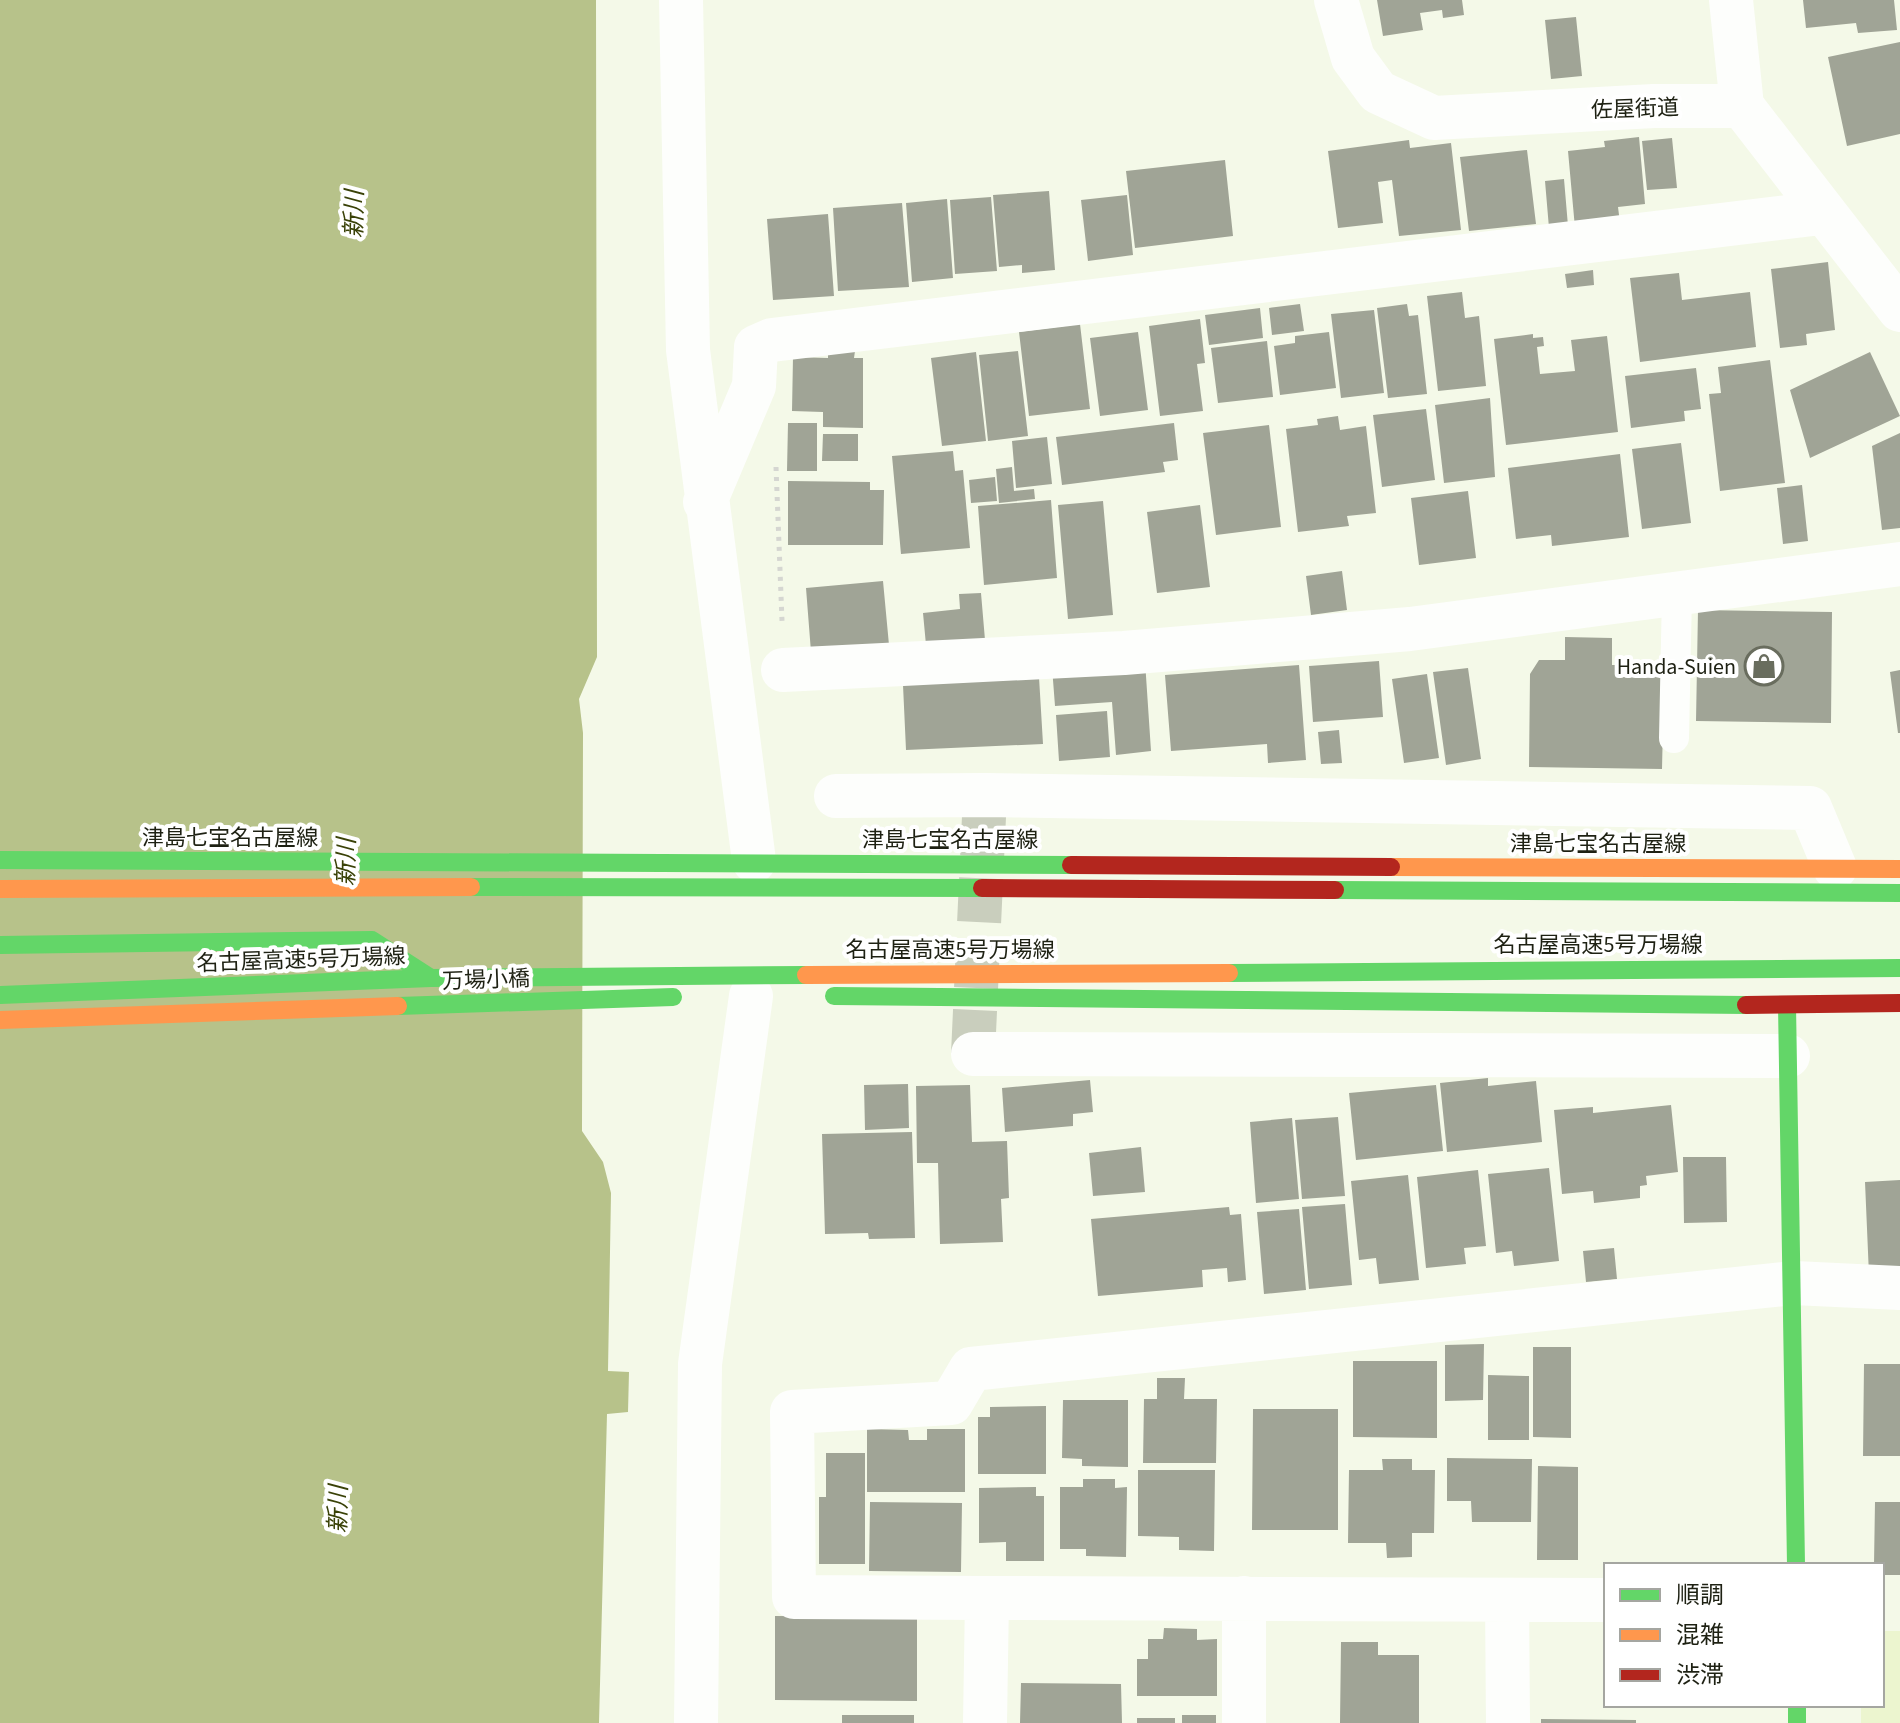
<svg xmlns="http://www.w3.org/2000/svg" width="1900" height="1723" viewBox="0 0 1900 1723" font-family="'Source Sans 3','Noto Sans JP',sans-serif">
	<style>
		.green { fill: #ecf5cf }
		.water { fill: #b7c28a }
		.building { fill: #a0a496 }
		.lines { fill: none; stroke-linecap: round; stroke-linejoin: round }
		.street-tunnel { stroke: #c9cebd; stroke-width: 44; stroke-dasharray: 44 22; stroke-linecap: butt }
		.path { stroke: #d5d6d1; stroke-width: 5; stroke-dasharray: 4 6; stroke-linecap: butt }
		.lane { stroke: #fdfefc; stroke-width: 30 }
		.street { stroke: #fdfefc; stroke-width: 44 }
		.fast { stroke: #63d668; stroke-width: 18 }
		.slow { stroke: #ff974d; stroke-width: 18 }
		.jam { stroke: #b3261e; stroke-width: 18 }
		.labels { text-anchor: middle; stroke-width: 8; stroke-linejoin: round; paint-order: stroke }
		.street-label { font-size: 22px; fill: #1e2113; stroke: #fff }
		.poi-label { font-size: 22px; fill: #1e2113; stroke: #fff; text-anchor: end }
		.water-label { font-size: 24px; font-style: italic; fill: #3a4208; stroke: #fff }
	</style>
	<rect width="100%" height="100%" fill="#f4f9e8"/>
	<path class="green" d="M1882 1631H1900V1723H1861V1705H1882Z"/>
	<path class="water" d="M0 0H596L597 657 579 699 583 733 582 1131 603 1162 611 1193 608 1371 629 1372 628 1412 607 1414 599 1723H0Z"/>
	<path class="building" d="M1377 0H1462L1464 15 1443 18 1442 10 1420 13 1423 30 1383 36Z
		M1803 0H1894L1897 30 1858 33 1856 23 1806 28Z
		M1576 17 1582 76 1551 79 1545 20Z
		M1900 42V134L1847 146 1828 57Z
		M1639 137 1645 204 1618 207 1620 223 1575 228 1568 151 1605 147 1604 141Z
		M1672 138 1677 188 1647 190 1642 141Z
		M1409 140 1410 148 1451 143 1461 230 1399 236 1392 180 1378 182 1383 223 1338 228 1328 151Z
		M1527 150 1536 224 1469 231 1460 157Z
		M1225 160 1233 236 1135 248 1126 171Z
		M1564 179 1568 226 1549 228 1545 181Z
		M1049 191 1055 270 1022 273V265L999 267 993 195Z
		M1127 195 1133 255 1088 261 1081 200Z
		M991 197 997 271 955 274 950 200Z
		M947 199 953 278 912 282 906 203Z
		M902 203 909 287 838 291 833 208Z
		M828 214 834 296 773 300 767 219Z
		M1828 262 1835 330 1806 334 1807 345 1780 348 1771 269Z
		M1593 270 1594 285 1567 288 1565 274Z
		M1679 273 1682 300 1750 292 1756 347 1640 362 1630 278Z
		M1462 292 1465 318 1479 316 1486 386 1438 391 1427 296Z
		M1300 304 1304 331 1272 335 1269 308Z
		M1407 304 1409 316 1418 315 1427 394 1388 398 1377 308Z
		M1260 308 1263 338 1209 345 1205 315Z
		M1374 310 1384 393 1341 398 1331 314Z
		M1200 319 1205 363 1197 364 1203 411 1160 416 1149 326Z
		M1080 324 1090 409 1029 416 1019 332Z
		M1138 332 1148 410 1100 416 1090 338Z
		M1329 332 1336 388 1280 395 1274 346 1295 343V336Z
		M1533 334V338L1543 337 1544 346 1537 347 1540 374 1575 371 1571 340 1607 336 1618 432 1506 445 1494 339Z
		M1267 341 1273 397 1218 403 1211 348Z
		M828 350 855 351 854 358H863V428L823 427V412L792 411 793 357 828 358Z
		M1018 351 1028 436 988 441 979 355Z
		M976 352 986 441 942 446 931 358Z
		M1870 352 1900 416 1810 458 1790 390Z
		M1770 360 1785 483 1720 491 1709 394 1721 393 1718 367Z
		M1696 368 1701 409 1684 411 1685 421 1631 428 1625 376Z
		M1490 398 1495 477 1444 483 1435 405Z
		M1426 409 1435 480 1382 487 1373 415Z
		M1338 416 1340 430 1366 426 1376 513 1347 516 1349 526 1298 532 1286 429 1318 425 1317 419Z
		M788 423H817V471H787Z
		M1174 423 1178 460 1163 462 1165 472 1062 485 1056 437Z
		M1269 425 1281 527 1216 535 1203 433Z
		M1900 433V528L1882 530 1872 446Z
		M823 434H858V461H822Z
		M1047 437 1052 484 1016 488 1012 441Z
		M1681 443 1691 523 1642 529 1632 449Z
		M953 451 955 471 963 470 970 548 901 554 892 456Z
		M1620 454 1629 537 1552 546 1551 535 1516 539 1508 468Z
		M1012 467 1014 491 1034 489 1035 499 999 503 996 469Z
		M995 477 997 501 971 503 969 480Z
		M788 481 870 482V490H884L883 545H788Z
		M1802 485 1808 541 1783 544 1777 488Z
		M1468 491 1476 558 1419 565 1411 498Z
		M1051 500 1057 578 984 585 978 506Z
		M1103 501 1113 615 1068 619 1058 505Z
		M1200 505 1210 587 1157 593 1147 512Z
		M1342 571 1347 610 1311 615 1306 576Z
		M883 581 889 645 811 652 806 588Z
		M981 593 985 640 926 645 923 613 960 609 959 594Z
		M1698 610 1832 612 1831 723 1696 721Z
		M1565 637 1612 638V665H1653L1664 681 1662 769 1529 767 1530 674 1539 660H1565Z
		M1145 661 1151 751 1116 755 1112 702 1055 706 1052 667Z
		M1379 661 1383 717 1313 722 1309 666Z
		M1299 665 1306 760 1268 763 1267 744 1171 751 1165 675Z
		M1468 668 1481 759 1446 765 1433 672Z
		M1900 670V733H1898L1890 672Z
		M1427 674 1439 758 1404 763 1392 679Z
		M1039 677 1043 744 906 750 903 685Z
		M1107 711 1110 757 1059 761 1056 715Z
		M1339 730 1342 763 1321 764 1318 732Z
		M1488 1078V1086L1536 1081 1542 1142 1447 1152 1440 1083Z
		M1090 1080 1093 1112 1073 1114V1126L1005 1132 1002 1088Z
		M908 1084 909 1128 865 1130 864 1085Z
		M970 1085 972 1142 1007 1141 1009 1198 1001 1199 1003 1242 940 1244 938 1163H917L916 1086Z
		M1436 1085 1443 1151 1356 1160 1349 1093Z
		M1671 1105 1678 1172 1646 1176 1647 1185 1640 1186V1198L1594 1203 1593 1191 1562 1194 1554 1110 1593 1107V1113Z
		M1338 1117 1345 1196 1302 1199 1295 1120Z
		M1292 1118 1299 1199 1256 1203 1250 1122Z
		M912 1132 915 1238 869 1239 868 1233 825 1234 822 1134Z
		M1141 1147 1145 1192 1093 1196 1089 1153Z
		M1683 1157H1726L1727 1222 1684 1223Z
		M1549 1168 1559 1261 1514 1266 1512 1251 1496 1253 1488 1174Z
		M1478 1170 1486 1246 1464 1248 1466 1264 1426 1268 1417 1177Z
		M1408 1175 1419 1280 1379 1284 1376 1258 1359 1260 1351 1181Z
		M1900 1180V1274L1869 1275 1865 1182Z
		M1345 1204 1352 1285 1309 1289 1302 1207Z
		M1229 1207 1230 1215 1241 1214 1246 1280 1228 1282 1227 1268 1202 1270 1203 1287 1098 1296 1091 1219Z
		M1299 1209 1306 1290 1264 1294 1257 1212Z
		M1614 1248 1617 1279 1586 1282 1583 1251Z
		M1484 1344 1483 1400 1445 1401V1345Z
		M1533 1347H1571V1438L1533 1437Z
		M1353 1361H1437V1438L1353 1437Z
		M1864 1364H1900V1456H1863Z
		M1488 1375 1529 1376V1440H1488Z
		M1157 1378H1185L1184 1399H1217L1216 1463H1143L1144 1399H1157Z
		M1063 1400H1128V1467L1082 1466V1459L1062 1458Z
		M1046 1406V1474H978V1417H990V1407Z
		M1253 1409H1338V1530H1252Z
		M867 1429 908 1430 909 1440H927V1429H965V1492H867Z
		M826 1453H865V1564H819V1497H826Z
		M1447 1458 1532 1459 1531 1522H1472L1471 1501H1447Z
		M1382 1459H1412V1470H1435L1434 1533H1412V1557L1387 1558 1386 1543H1348L1349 1470H1383Z
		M1538 1466 1578 1467V1560H1537Z
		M1138 1470H1215L1214 1551 1179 1550V1537L1138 1536Z
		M1083 1479H1115V1488L1127 1487 1126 1557 1086 1556V1549H1060V1487H1083Z
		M1036 1487V1496H1044V1561H1006V1542L979 1543V1488Z
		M870 1502 962 1503 961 1572 869 1571Z
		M1875 1502H1900V1575H1882V1565H1874Z
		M775 1616 917 1617V1701L775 1700Z
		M1164 1628 1197 1629V1640L1217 1639V1696H1137V1659H1148V1639H1163Z
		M1341 1642H1378V1655H1419V1723H1340Z
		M1021 1683 1121 1684 1122 1723H1020Z
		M842 1715H914V1723H842Z
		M1182 1715H1216V1723H1182Z
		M1137 1718H1175V1723H1137Z
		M1541 1719 1636 1720V1723H1541Z"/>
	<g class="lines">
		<path class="street-tunnel" d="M973 1054 985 795"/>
		<path class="path" d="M776 467 782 621"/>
		<path class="lane" d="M1674 738 1677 593"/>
		<path class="street" d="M681 0 688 350 754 861
			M1336 0 1353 58 1378 92 1434 118 1654 106H1742L1900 310
			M1731 0 1742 106
			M705 502 754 386 756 347 772 340 1821 213
			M783 670 1124 653 1410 629 1900 564
			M836 796 985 795 1810 808 1835 868
			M973 1054 1788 1056
			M987 1598 794 1597 792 1412 951 1403 971 1369 1794 1283 1900 1288
			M1507 1600 1508 1723
			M696 1723 700 1364 751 996
			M985 1723 987 1598 1606 1600
			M1244 1723V1598"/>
		<path class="fast" d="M0 860 1071 865
			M471 887 982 888
			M1335 890 1900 893
			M0 945 372 940 431 978
			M1229 973 1900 968
			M0 995 431 978 806 975
			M834 996 1746 1005
			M1787 1005 1796 1565
			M398 1006 673 997
			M1797 1705V1723"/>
		<path class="slow" d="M1391 867 1900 869
			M0 889 471 887
			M806 975 1229 973
			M0 1020 398 1006"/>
		<path class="jam" d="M1071 865 1391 867
			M982 888 1335 890
			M1746 1005 1900 1003"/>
	</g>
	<defs>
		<g id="shop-ring" transform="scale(2)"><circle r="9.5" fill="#fff" stroke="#696d5e" stroke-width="1.5"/><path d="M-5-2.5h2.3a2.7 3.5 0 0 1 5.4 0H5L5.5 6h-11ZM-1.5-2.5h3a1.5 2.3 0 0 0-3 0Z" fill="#696d5e"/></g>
	</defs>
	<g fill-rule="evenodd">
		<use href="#shop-ring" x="1764" y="666"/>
	</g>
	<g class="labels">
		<g class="street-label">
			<text transform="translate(1635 108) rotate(-2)" y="8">佐屋街道</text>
			<text x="230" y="845">津島七宝名古屋線</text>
			<text x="950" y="847">津島七宝名古屋線</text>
			<text x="1598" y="851">津島七宝名古屋線</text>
			<text x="1598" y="952">名古屋高速5号万場線</text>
			<text x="950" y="957">名古屋高速5号万場線</text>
			<text transform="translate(301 959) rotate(-2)" y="8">名古屋高速5号万場線</text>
			<text transform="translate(486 979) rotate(-2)" y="8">万場小橋</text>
		</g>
		<g class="poi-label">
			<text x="1736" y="674">Handa-Suien</text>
		</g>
		<g class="water-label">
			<text transform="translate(354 214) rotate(-89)" y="8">新川</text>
			<text transform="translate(346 862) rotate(-89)" y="8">新川</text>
			<text transform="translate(338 1509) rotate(-89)" y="8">新川</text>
		</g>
	</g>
	<rect x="1604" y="1563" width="280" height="144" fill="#ffffff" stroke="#a5a6a1" stroke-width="2"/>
	<rect x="1620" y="1589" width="40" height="12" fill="#63d668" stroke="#a5a6a1" stroke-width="2"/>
	<text x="1676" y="1603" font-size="24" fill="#1e2113">順調</text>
	<rect x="1620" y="1629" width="40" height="12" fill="#ff974d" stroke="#a5a6a1" stroke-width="2"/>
	<text x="1676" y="1643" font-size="24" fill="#1e2113">混雑</text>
	<rect x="1620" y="1669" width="40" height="12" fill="#b3261e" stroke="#a5a6a1" stroke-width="2"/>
	<text x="1676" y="1683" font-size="24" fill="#1e2113">渋滞</text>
</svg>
